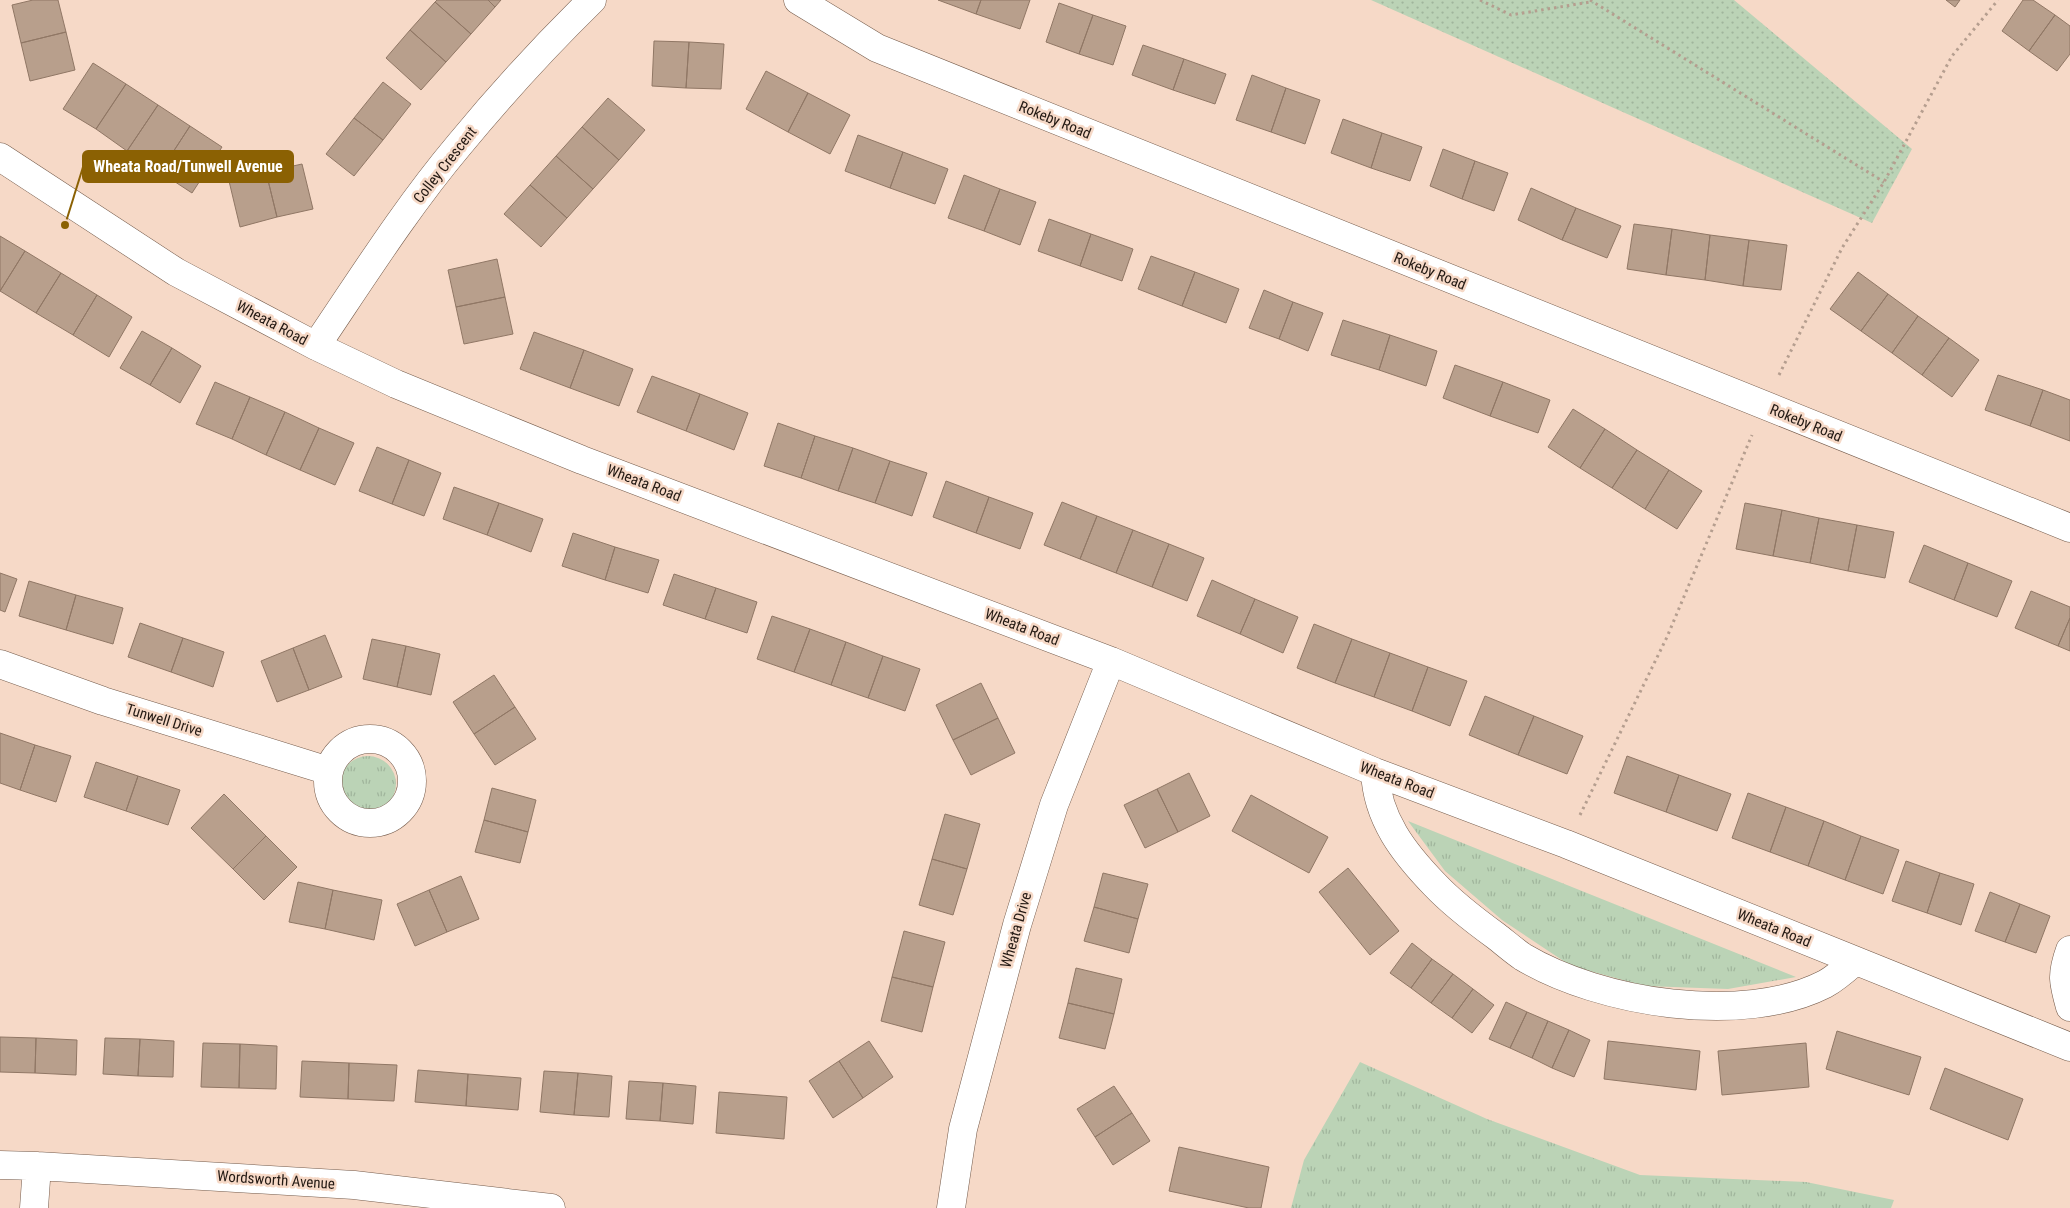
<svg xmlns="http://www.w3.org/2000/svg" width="2070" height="1208" viewBox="0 0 2070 1208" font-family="'Roboto Condensed',sans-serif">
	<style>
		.grass { fill: url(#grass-tufts) }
		.park { fill: url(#park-dots) }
		.building { fill: #b89f8c; stroke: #907765 }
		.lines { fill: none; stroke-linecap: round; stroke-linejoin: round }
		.minor-casing { stroke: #755c4c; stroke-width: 29 }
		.path { stroke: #b59e8f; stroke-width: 3; stroke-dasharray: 2.5 4; stroke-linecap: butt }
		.minor { stroke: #fff; stroke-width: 28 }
		.labels { text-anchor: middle; stroke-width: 5; stroke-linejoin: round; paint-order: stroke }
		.street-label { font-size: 15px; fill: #231913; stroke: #f6d9c7 }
		.leader { fill: none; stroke: #8b6103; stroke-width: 2 }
		.callout-dot { fill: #8b6103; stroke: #f6d9c7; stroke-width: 2 }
		.callout { fill: #8b6103; stroke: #8b6103; stroke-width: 2 }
		.callout-label { font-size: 16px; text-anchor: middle; font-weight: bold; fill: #fff }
	</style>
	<defs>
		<pattern id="grass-tufts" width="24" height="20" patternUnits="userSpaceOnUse" patternTransform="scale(1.25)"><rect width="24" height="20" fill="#bbd3b6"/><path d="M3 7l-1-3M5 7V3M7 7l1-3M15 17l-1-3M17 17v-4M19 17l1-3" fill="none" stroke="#a0b59c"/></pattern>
		<pattern id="park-dots" width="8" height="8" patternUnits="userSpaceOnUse" patternTransform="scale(1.25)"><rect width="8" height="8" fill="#bbd3b6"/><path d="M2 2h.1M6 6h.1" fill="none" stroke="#a0b59c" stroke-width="1.8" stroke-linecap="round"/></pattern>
	</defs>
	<rect width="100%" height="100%" fill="#f6d9c7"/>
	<path class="grass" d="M340 784a28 28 0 1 1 56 0a28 28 0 1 1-56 0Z
		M1408 821 1796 977 1728 989 1645 986 1571 966 1502 920 1445 871Z
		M1360 1062 1487 1119 1640 1175 1806 1182 1894 1200 1891 1208H1291L1304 1160Z"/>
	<path class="park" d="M1371 0H1734L1912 149 1872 223Z"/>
	<path class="building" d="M33 0H58L66 32 21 43 12 5Z
		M437 0H488L495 7 471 34 435 2Z
		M488 0H501L495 7Z
		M938 0H981L976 14Z
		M981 0H1030L1020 29 976 14Z
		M1946 0H1960L1955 7Z
		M2023 0H2033L2055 15 2029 51 2002 31Z
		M435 2 471 34 446 62 410 30Z
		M1059 3 1093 15 1079 54 1046 42Z
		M1093 15 1126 26 1113 65 1079 54Z
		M2055 15 2070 26V54L2057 71 2029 51Z
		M410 30 446 62 421 90 386 58Z
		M66 32 75 70 30 81 21 43Z
		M654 41 689 42 686 88 652 86Z
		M689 42 724 44 721 89 686 88Z
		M1143 45 1184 59 1173 90 1132 75Z
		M1184 59 1226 74 1215 104 1173 90Z
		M93 63 126 84 96 129 63 109Z
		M766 71 808 93 788 132 746 109Z
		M1252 75 1286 88 1271 132 1236 120Z
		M383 82 411 104 383 140 354 118Z
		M126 84 158 105 127 151 96 129Z
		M1286 88 1320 100 1305 144 1271 132Z
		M808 93 850 115 830 154 788 132Z
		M608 98 645 130 619 160 582 127Z
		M158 105 190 126 160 172 127 151Z
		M354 118 383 140 354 176 326 154Z
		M1343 119 1382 133 1371 168 1331 153Z
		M190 126 222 147 192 193 160 172Z
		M582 127 619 160 593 189 556 156Z
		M1382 133 1422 147 1410 181 1371 168Z
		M858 135 903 152 890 188 845 171Z
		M1443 149 1475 161 1462 199 1430 186Z
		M903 152 948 169 935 204 890 188Z
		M556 156 593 189 567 218 530 185Z
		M1475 161 1508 173 1494 211 1462 199Z
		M302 164 313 209 277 217 266 172Z
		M266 172 277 217 240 227 229 181Z
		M964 175 1000 189 984 231 948 218Z
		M530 185 567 218 541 247 504 214Z
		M1531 188 1576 208 1562 240 1518 220Z
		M1000 189 1036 202 1020 245 984 231Z
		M1576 208 1621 226 1607 258 1562 240Z
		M1049 219 1091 234 1080 266 1038 251Z
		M1634 224 1672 229 1666 275 1627 269Z
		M1672 229 1710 235 1705 280 1666 275Z
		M1091 234 1133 249 1122 281 1080 266Z
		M1710 235 1749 240 1743 286 1705 280Z
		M0 236 25 251 0 291Z
		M1749 240 1787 245 1781 290 1743 286Z
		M25 251 61 273 36 313 0 291Z
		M1151 256 1195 272 1182 306 1138 289Z
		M497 259 505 297 456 307 448 270Z
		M1195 272 1239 289 1226 323 1182 306Z
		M1858 272 1888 294 1861 331 1830 309Z
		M61 273 97 295 73 335 36 313Z
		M1264 290 1293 302 1279 339 1249 328Z
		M1888 294 1918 316 1892 353 1861 331Z
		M97 295 132 317 109 357 73 335Z
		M505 297 513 334 464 344 456 307Z
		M1293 302 1323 313 1308 351 1279 339Z
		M1918 316 1949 338 1922 375 1892 353Z
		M1343 320 1390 335 1379 370 1331 355Z
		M142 331 172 348 150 385 120 368Z
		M534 332 584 350 570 388 520 369Z
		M1390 335 1437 351 1426 386 1379 370Z
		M1949 338 1979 360 1952 397 1922 375Z
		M172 348 201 366 180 403 150 385Z
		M584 350 633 369 619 406 570 388Z
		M1455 365 1503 382 1490 416 1443 398Z
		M1998 375 2043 390 2030 426 1985 410Z
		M652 376 700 394 686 431 637 412Z
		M215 382 250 397 232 439 196 424Z
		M1503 382 1550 400 1538 433 1490 416Z
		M2043 390 2070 400V441L2030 426Z
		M700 394 748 413 734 450 686 431Z
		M250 397 285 412 266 455 232 439Z
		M1573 409 1605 429 1580 468 1548 447Z
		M285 412 319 428 300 470 266 455Z
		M778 423 815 436 801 478 764 466Z
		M319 428 354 443 335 485 300 470Z
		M1605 429 1637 450 1612 488 1580 468Z
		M815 436 853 448 838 491 801 478Z
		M377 447 409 460 392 504 359 491Z
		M853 448 890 461 875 503 838 491Z
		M1637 450 1669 470 1645 509 1612 488Z
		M409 460 441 473 424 516 392 504Z
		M890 461 927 473 912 516 875 503Z
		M1669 470 1702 491 1677 529 1645 509Z
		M946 481 989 497 976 533 933 517Z
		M454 487 499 503 487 535 443 519Z
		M989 497 1033 513 1020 549 976 533Z
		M1062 502 1097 516 1080 559 1044 545Z
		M499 503 543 519 531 552 487 535Z
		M1745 503 1782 510 1773 556 1736 549Z
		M1782 510 1819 518 1810 563 1773 556Z
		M1097 516 1133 530 1116 573 1080 559Z
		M1819 518 1857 525 1848 571 1810 563Z
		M1857 525 1894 532 1885 578 1848 571Z
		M1133 530 1169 544 1152 587 1116 573Z
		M573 533 615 547 605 580 562 566Z
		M1169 544 1204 558 1187 601 1152 587Z
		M1924 545 1968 563 1954 600 1909 582Z
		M615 547 659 560 648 593 605 580Z
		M1968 563 2012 581 1997 617 1954 600Z
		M0 573 17 579 5 612 0 610Z
		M674 574 716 588 705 619 663 605Z
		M1212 580 1255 599 1240 634 1197 616Z
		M29 581 76 595 66 630 19 616Z
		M716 588 757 602 747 633 705 619Z
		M2031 591 2070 607V618L2058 646 2015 628Z
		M76 595 123 608 113 644 66 630Z
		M1255 599 1298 617 1283 653 1240 634Z
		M772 616 810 629 794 672 757 659Z
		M2070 618V651L2058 646Z
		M140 623 183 638 171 672 128 657Z
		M1314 624 1352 639 1335 683 1297 668Z
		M810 629 846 642 831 685 794 672Z
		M325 635 342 677 309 690 293 648Z
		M183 638 224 652 213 687 171 672Z
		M372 639 406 646 397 687 363 679Z
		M1352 639 1390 653 1374 697 1335 683Z
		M846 642 883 656 868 698 831 685Z
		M406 646 440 654 431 695 397 687Z
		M293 648 309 690 277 702 261 661Z
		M1390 653 1428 667 1412 711 1374 697Z
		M883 656 920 669 905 711 868 698Z
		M1428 667 1467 681 1450 726 1412 711Z
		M494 675 515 707 474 734 453 702Z
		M981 683 998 718 953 740 936 705Z
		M1485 696 1534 716 1518 755 1469 735Z
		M515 707 536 739 495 765 474 734Z
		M1534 716 1583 736 1567 774 1518 755Z
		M998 718 1015 753 971 775 953 740Z
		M0 733 35 745 20 790 0 783Z
		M35 745 71 756 56 802 20 790Z
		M1627 756 1679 775 1666 812 1614 793Z
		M96 762 138 776 126 811 84 797Z
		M1189 773 1210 816 1178 832 1157 789Z
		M1679 775 1731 794 1717 831 1666 812Z
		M138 776 180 790 168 825 126 811Z
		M492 788 536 800 528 832 484 820Z
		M1157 789 1178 832 1145 848 1124 805Z
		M1748 793 1786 807 1770 852 1732 838Z
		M224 794 266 836 233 869 191 828Z
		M1251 795 1328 837 1309 873 1232 831Z
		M1786 807 1824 821 1808 866 1770 852Z
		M945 814 980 824 967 869 932 859Z
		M484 820 528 832 520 863 475 852Z
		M1824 821 1861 836 1845 880 1808 866Z
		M266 836 297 867 264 900 233 869Z
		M1861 836 1899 850 1883 894 1845 880Z
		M932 859 967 869 953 915 919 905Z
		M1906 861 1940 873 1927 913 1892 901Z
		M1348 868 1399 931 1370 955 1319 892Z
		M1103 873 1148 884 1138 919 1094 907Z
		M1940 873 1974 884 1961 925 1927 913Z
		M461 876 479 919 447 932 429 890Z
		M298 882 333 890 325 929 289 922Z
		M333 890 382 900 374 940 325 929Z
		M429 890 447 932 415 946 397 904Z
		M1990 892 2020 904 2005 942 1975 931Z
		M2020 904 2050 916 2036 953 2005 942Z
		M1094 907 1138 919 1129 953 1084 941Z
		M904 931 945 942 933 987 892 977Z
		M1412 943 1432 959 1411 988 1390 973Z
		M1432 959 1453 974 1431 1003 1411 988Z
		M1076 968 1122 979 1114 1014 1068 1003Z
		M1453 974 1473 989 1452 1018 1431 1003Z
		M892 977 933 987 922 1032 881 1021Z
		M1473 989 1494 1005 1472 1033 1452 1018Z
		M1506 1002 1527 1012 1510 1048 1489 1039Z
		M1068 1003 1114 1014 1105 1049 1059 1038Z
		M1527 1012 1548 1021 1532 1058 1510 1048Z
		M1548 1021 1569 1030 1552 1068 1532 1058Z
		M1569 1030 1590 1040 1574 1077 1552 1068Z
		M1837 1031 1921 1057 1909 1095 1826 1069Z
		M0 1037 36 1038 35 1073 0 1072Z
		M36 1038 77 1040 76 1075 35 1073Z
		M105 1038 140 1039 138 1076 103 1074Z
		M140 1039 174 1041 173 1077 138 1076Z
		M869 1041 893 1077 863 1098 839 1061Z
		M1608 1041 1700 1051 1696 1090 1604 1079Z
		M203 1043 240 1044 239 1088 201 1087Z
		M1806 1043 1809 1087 1722 1095 1718 1051Z
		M240 1044 277 1046 276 1089 239 1088Z
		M302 1061 349 1063 348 1099 300 1097Z
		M839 1061 863 1098 833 1118 809 1081Z
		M349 1063 397 1065 394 1101 348 1099Z
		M1945 1068 2023 1099 2008 1140 1930 1109Z
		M418 1070 468 1074 466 1106 415 1102Z
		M544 1071 578 1073 574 1115 540 1112Z
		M578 1073 612 1076 609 1117 574 1115Z
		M468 1074 521 1078 518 1110 466 1106Z
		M629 1081 663 1083 660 1121 626 1119Z
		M663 1083 696 1086 693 1124 660 1121Z
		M1114 1086 1132 1113 1095 1137 1077 1109Z
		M719 1092 787 1097 784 1139 716 1133Z
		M1132 1113 1150 1141 1113 1165 1095 1137Z
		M1179 1147 1269 1167 1261 1208H1249L1169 1191Z"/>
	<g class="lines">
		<g class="minor-casing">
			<path id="minor" d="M798 0 877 48 2070 528
				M0 157 176 272 316 346 396 384 582 460 1111 661 1375 772 1566 844 2070 1047
				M316 346C362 278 406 208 459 145 501 94 545 46 592 0
				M0 664 103 701 329 771
				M328 781a42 42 0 1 1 84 0a42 42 0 1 1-84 0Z
				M1375 772C1377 819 1404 853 1435 885 1454 905 1474 920 1496 936 1505 943 1514 951 1523 957 1600 1003 1743 1026 1825 984 1836 978 1846 969 1855 961
				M2070 950C2061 975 2063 982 2070 1007
				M0 1165 37 1166 354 1185 551 1208
				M34 1208 37 1166
				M951 1208 963 1129 1017 925 1054 805 1111 661"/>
		</g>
		<path class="path" d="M1480 0 1511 15 1590 2
			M1590 0 1884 182
			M1779 375 1842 248 1884 182 1952 56 1998 0
			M1580 815 1667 637 1752 435"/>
		<use href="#minor" class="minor"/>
	</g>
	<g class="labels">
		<g class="street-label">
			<text transform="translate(1055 120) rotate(22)" y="5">Rokeby Road</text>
			<text transform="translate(445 165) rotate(-52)" y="5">Colley Crescent</text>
			<text transform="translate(1430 271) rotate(22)" y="5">Rokeby Road</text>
			<text transform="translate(272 323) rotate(28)" y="5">Wheata Road</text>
			<text transform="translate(1806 423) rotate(22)" y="5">Rokeby Road</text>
			<text transform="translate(644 483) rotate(21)" y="5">Wheata Road</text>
			<text transform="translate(1022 627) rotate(21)" y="5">Wheata Road</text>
			<text transform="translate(164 720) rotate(17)" y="5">Tunwell Drive</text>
			<text transform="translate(1397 780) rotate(21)" y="5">Wheata Road</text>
			<text transform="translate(1774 928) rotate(22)" y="5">Wheata Road</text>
			<text transform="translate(1016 930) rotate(-74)" y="5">Wheata Drive</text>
			<text transform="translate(276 1180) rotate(4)" y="5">Wordsworth Avenue</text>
		</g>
	</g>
	<path class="leader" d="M65 225L83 167"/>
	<circle class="callout-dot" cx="65" cy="225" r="5"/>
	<rect class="callout" x="83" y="151" width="210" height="31" rx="5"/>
	<g class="callout-label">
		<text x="188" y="172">Wheata Road/Tunwell Avenue</text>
	</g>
</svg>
